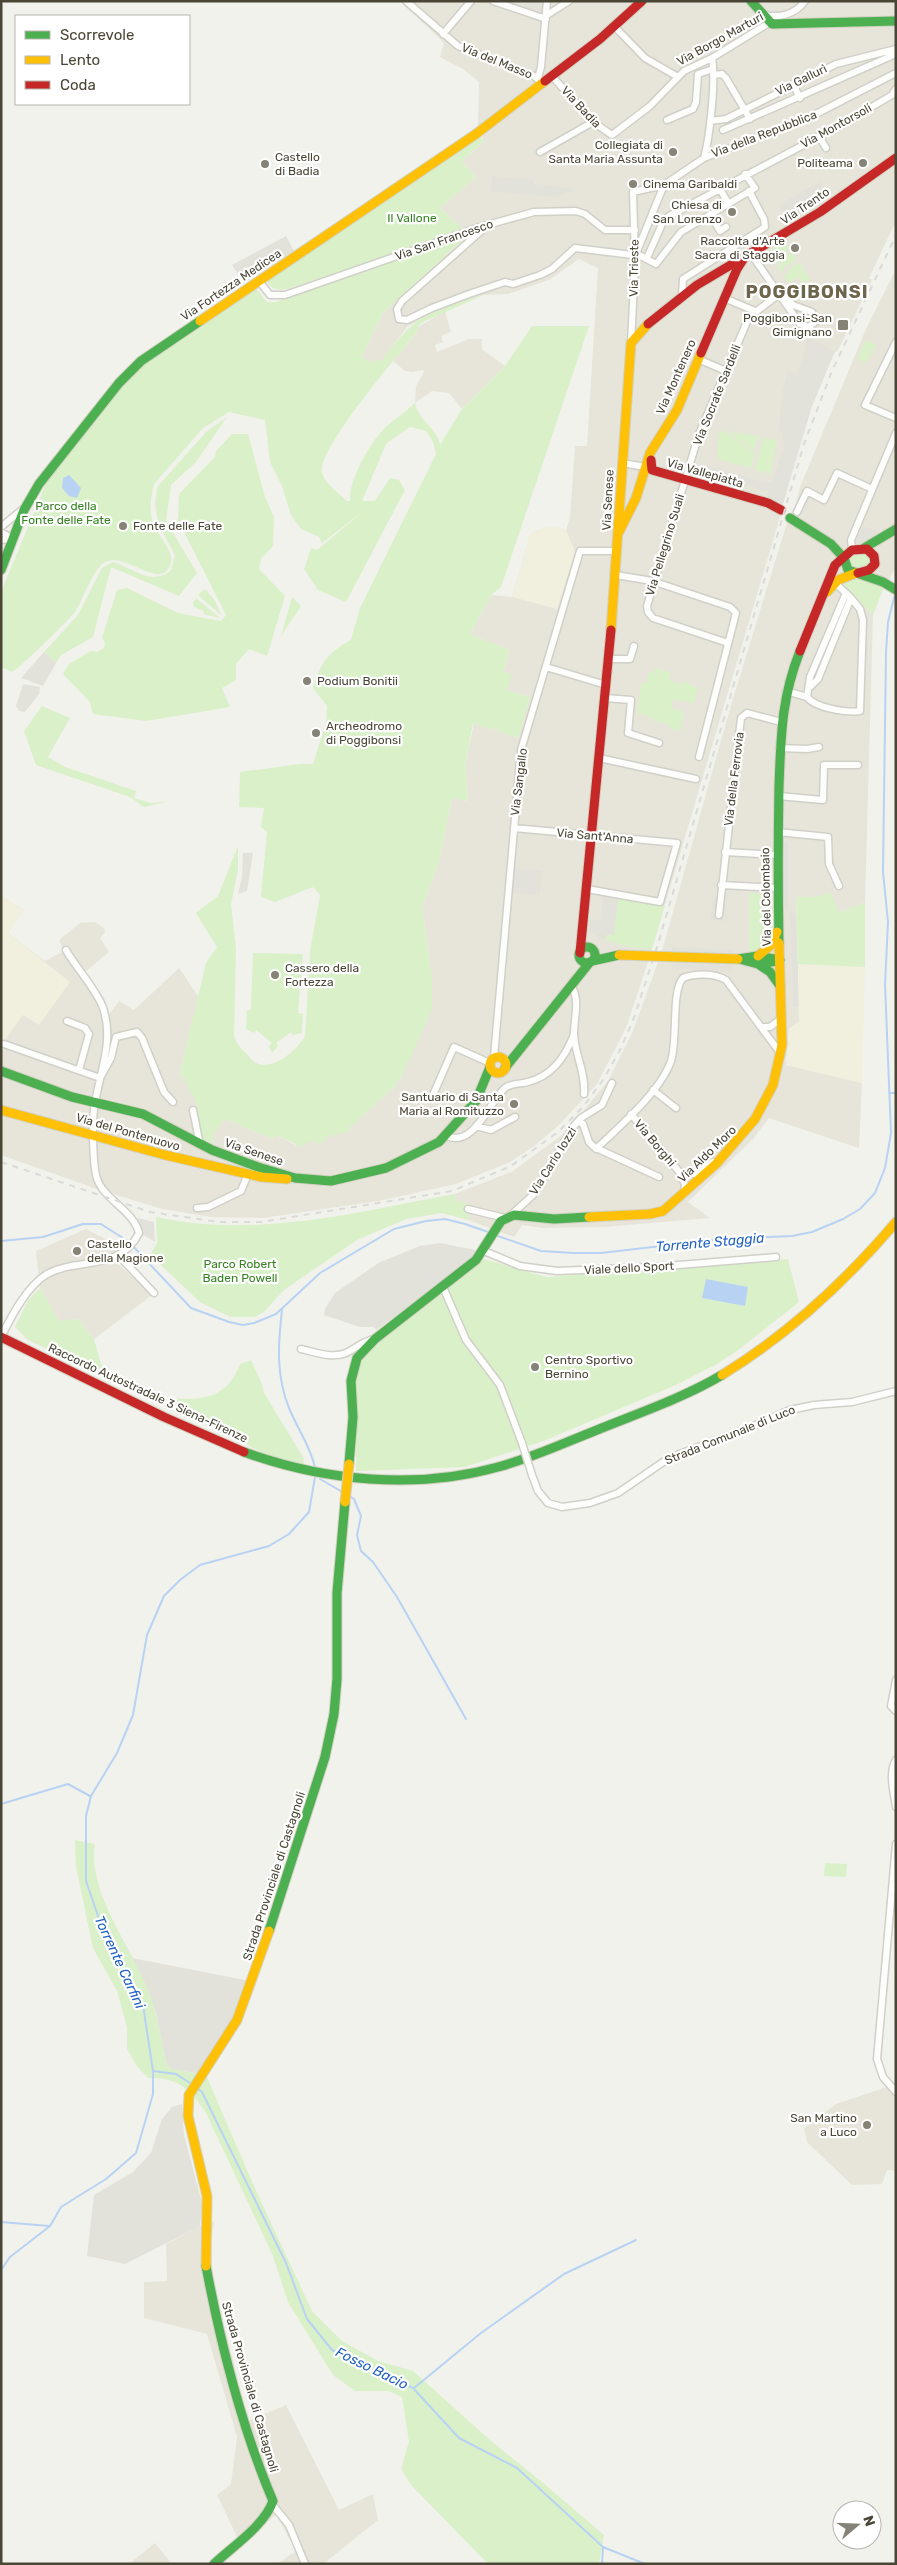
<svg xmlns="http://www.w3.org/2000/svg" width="897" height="2565" viewBox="0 0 897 2565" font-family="Rubik,sans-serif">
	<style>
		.residential { fill: #e7e5d9 }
		.industrial { fill: #e2e1da }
		.education { fill: #f1efdd }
		.green { fill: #d9f0c9 }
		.water { fill: #b8d2f4 }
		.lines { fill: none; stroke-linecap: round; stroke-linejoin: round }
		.stream { stroke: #b8d2f4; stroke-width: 2 }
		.street-casing { stroke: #d0d0c9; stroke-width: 9 }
		.fast-casing { stroke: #d2d1c2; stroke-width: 11 }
		.slow-casing { stroke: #d2d1c2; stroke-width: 11 }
		.jam-casing { stroke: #d2d1c2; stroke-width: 11 }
		.street { stroke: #fdfdfc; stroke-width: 6 }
		.fast { stroke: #4caf50; stroke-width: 9 }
		.slow { stroke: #ffc107; stroke-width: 9 }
		.jam { stroke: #c62828; stroke-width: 9 }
		.rail { stroke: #dadad9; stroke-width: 2; stroke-dasharray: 6 6; stroke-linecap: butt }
		.street-bridge-casing { stroke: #d0d0c9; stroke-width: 9; stroke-linecap: butt }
		.slow-bridge-casing { stroke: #d2d1c2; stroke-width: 11; stroke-linecap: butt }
		.street-bridge { stroke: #fdfdfc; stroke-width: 6 }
		.slow-bridge { stroke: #ffc107; stroke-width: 9 }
		.poi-dot { fill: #858276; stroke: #fff; stroke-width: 2 }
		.labels { text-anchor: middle; stroke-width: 4.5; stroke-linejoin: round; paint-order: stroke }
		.street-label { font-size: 12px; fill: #4a4636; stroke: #fff }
		.poi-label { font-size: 12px; fill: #4a4636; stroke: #fff; text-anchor: start }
		.park-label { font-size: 12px; fill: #368322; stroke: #fff }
		.water-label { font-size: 14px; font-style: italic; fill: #2363c2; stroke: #fff }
		.district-label { font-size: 18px; font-weight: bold; letter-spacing: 1px; fill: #6e664c; stroke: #fff }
	</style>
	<rect width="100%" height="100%" fill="#f2f2ec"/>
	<path class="residential" d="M400 1H896V221L869 278 872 280 837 352 835 351 812 406 793 461 780 517 647 965 626 1028 597 1084 559 1125 533 1147 510 1162 456 1184 378 1201 263 1218 211 1217 162 1209 94 1188 1 1155V896L24 910 8 933 45 961 64 951 59 940 80 923 95 922 104 928 105 932 100 938 109 952 85 972 105 1000 109 1015 119 1001 134 1010 179 968 199 998 180 1072 196 1098 199 1108 195 1110 212 1143 214 1132 225 1119 273 1139 276 1135 296 1145 310 1140 351 1130 348 1128 394 1087 402 1076 432 980 422 907 439 862 452 798 468 801 465 765 474 723 518 738 530 697 507 690 503 672 509 650 470 634 491 595 512 597 530 535 535 531 549 527 566 530 570 517 575 446H587L598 268 579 259 549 280 508 294 484 295 460 301 408 326 382 360 367 362 362 356 383 313 466 236 464 230 440 208 476 177 462 161 484 141 478 125 479 82 463 69 440 57 444 43Z
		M896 269V567L883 589 873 615 865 902 840 913 817 897H796L799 1022 789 1029 786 1065 862 1083 859 1148 769 1118 753 1139 688 1202 710 1218 604 1227 542 1228 522 1225 514 1237 468 1220 469 1203 456 1201 455 1194 513 1171 566 1132 608 1081 633 1031 662 951 731 705 787 523 794 511 800 487 866 329Z
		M445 311 451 332 441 336 443 342 435 345 437 352 469 339H482V349L505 366 462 409 449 393 432 391 415 403 416 386 424 372 423 370 413 372 405 371 393 361 418 331V327Z
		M86 1229 123 1248 125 1255 117 1263 152 1295 94 1339 78 1319 59 1321 40 1288 36 1251Z
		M896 2084V2171L887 2170 882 2184 852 2185 807 2142 804 2128 836 2104Z
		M214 2222 211 2242 213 2282 248 2421 286 2405 339 2510 373 2494 378 2520 323 2564H277L296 2551 276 2514 242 2547 217 2495 231 2484 237 2437 207 2334 144 2318V2282L167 2281 166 2244 200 2226Z
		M155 2543 172 2564H129Z"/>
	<path class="industrial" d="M525 1H545V13L524 7Z
		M492 176 534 180V184L573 189V191L555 197 491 191Z
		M820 182 827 195 787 218 779 205Z
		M763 224 764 227 744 238 748 246 701 271 683 286 679 275Z
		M286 236 294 251 244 283 232 265Z
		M808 337 835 351 812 406 783 504 768 498 769 492 697 471 699 463 766 483 773 481 784 447 782 431 779 430 782 393 788 371 796 375 800 366Z
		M863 526 881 533 857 544 855 543Z
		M44 652 56 663 43 686 21 678Z
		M23 684 40 687 39 694 25 712 19 711 16 706Z
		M788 840V909L784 906 783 843Z
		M243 853H253L247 891 238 894 242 877Z
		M512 868 542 871 540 895 510 892Z
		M603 897 618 899 614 935H607L605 940 589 932 590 920 601 921Z
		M717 897H726L724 921 711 920 712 902Z
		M790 913H796L799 1007H793Z
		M672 947 732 950V971L672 968Z
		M138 1218 154 1222 155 1242 142 1234Z
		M440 1243 480 1251 465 1266 376 1330 374 1327H360L324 1315 325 1309 335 1293 380 1262 420 1246Z
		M132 1958 255 1982 234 2032 206 2075 171 2069 166 2063 156 2013 147 1988Z
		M182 2104 184 2135 202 2203 200 2226 125 2264 87 2256 94 2195 133 2172 151 2153 162 2119 172 2107Z"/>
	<path class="education" d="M549 527H558L566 530 575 552 557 609 512 597 530 535 535 531Z
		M1 896 24 910 8 933 70 982 39 1025 23 1015 1 1046Z
		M798 964 865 967 862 1083 786 1065 789 1029 799 1022Z"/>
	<path class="green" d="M481 137 484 141 462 161 476 177 440 208 464 230 287 289C278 290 271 290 267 281L271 278Z
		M466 236 383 313 362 356 368 362 382 360C417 314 429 309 484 295L425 321 418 326V331C400 353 317 449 322 473 325 484 339 493 347 501H350C348 482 369 445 382 431 392 420 405 413 415 403 419 422 437 427 440 445L462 409 505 366 532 326H589L501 587 491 595 470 634 509 650 503 672 512 675 507 690 530 697 518 738 473 723 465 765 468 801 452 798 439 862 422 907 432 980V1009L402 1076 394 1087 349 1128 351 1131 325 1137V1141L316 1144 310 1140 302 1147 276 1135 273 1139 225 1119 214 1132 212 1143H207L200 1134 194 1110 199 1108 180 1072 206 963 217 947 196 913 218 896 238 846V870L231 904 236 949 234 1036C236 1043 240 1047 245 1052 248 1055 252 1061 256 1063 274 1071 297 1050 305 1036L310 951 320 895 313 887 275 902 261 897 267 832 261 827 264 808 239 807 240 772 300 764H313L326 723 327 706 313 688C320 664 328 652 351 640L360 608 436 454 433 442 426 431 410 427 386 444 362 501H375L390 478 399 480 405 490 346 602 318 590 304 569 311 548 317 550 365 510 322 543 319 537 301 529 291 515 282 486 270 462 265 420 229 412 203 428 154 484C151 497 148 512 154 525 158 536 174 551 171 562 162 596 122 545 101 565 90 577 84 597 75 612 70 619 17 671 12 672L1 667V592L47 481 128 379 147 362 256 288 267 302H276Z
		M785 241 789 247 776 264 767 252Z
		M792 252 797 259 790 264 788 263 781 272 777 266Z
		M799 262 810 279 803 283 798 277 788 283 784 277 792 267Z
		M866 340 876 345 866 363 857 358Z
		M227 417 196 462 171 485 166 521 197 573 179 596 111 567 93 637 61 655 56 663 44 652 78 615 102 568 113 562C133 568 152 587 171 570L175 555C162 531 150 514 158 486L206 432Z
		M719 431H723L755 453 751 468 717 459Z
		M728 432 760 436 753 450Z
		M232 434H248L265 497 274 517 273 546 261 559 259 569 285 596 267 656 249 649 236 664V680L222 688 230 707 146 721 93 714 90 702 63 674 69 664 91 651 97 652 104 648 105 642 102 638 117 590 127 588 178 613 221 621 226 615 178 520 179 494 215 457 216 451Z
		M764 437 777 440 770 474 755 470Z
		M865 552 873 561 869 568 852 569 847 561 851 554Z
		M855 578 875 583 883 589 873 615 841 582Z
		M203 590H206L214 599 222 616 198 595Z
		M292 597 301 606 281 636Z
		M196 598 220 618 203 614 204 611 194 607 193 603Z
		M655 668 671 672 669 680 680 685 681 682 690 683V685L698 688 694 703 673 699 671 708 684 712 680 731 671 729 668 724 653 721V718H647L648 715 637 714 641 683H647L649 673 654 671Z
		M42 706 70 718 48 757 65 767 136 791 134 798 151 803 170 801 144 807 130 797 36 765 24 731Z
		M830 892 840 913 865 902V967L798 964 796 897H817Z
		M749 893 771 894C773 915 780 951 749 951Z
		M614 895 665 905 652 949 629 947 605 940 607 934 614 935 618 899 614 898Z
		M253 953 303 954 298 1013 303 1014 302 1033 292 1035 291 1032 276 1043 278 1046 272 1053 269 1047 272 1043 256 1030 254 1033 246 1029 247 1010H251Z
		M455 1194 456 1201 469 1203 468 1220 442 1213 406 1219 357 1240 284 1290 264 1312 255 1317H230L200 1302 150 1255 157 1243 156 1217C255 1239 357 1212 455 1194Z
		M484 1259 546 1277 788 1259 799 1302 737 1351 715 1365 678 1384 546 1440 465 1467 356 1471 357 1383 358 1370 363 1360 379 1341Z
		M40 1288 59 1321 78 1319 94 1339 103 1371 100 1374 28 1340 15 1327 29 1299Z
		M251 1360 262 1384 264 1393 303 1457 304 1465 264 1454 189 1411 168 1402 172 1398C204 1401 228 1397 240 1364Z
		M75 1840 95 1844C87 1891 131 1947 148 1989 157 2013 161 2038 166 2063L171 2069 206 2075 253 2184 312 2311 342 2341 378 2361 413 2371 490 2440 543 2483 604 2535 599 2564H488L412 2486 401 2469 409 2442 402 2397 389 2391H355L333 2375 288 2302 273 2256 206 2113C190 2089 178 2077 148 2078L136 2065 127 2049V2027L117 1991 93 1948 76 1867Z
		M825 1863 847 1864 846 1877 824 1876Z"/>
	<path class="water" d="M69 475 81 488 77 498 69 496 62 488 63 478Z
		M706 1279 748 1287 745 1306 702 1298Z"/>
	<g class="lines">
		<path class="stream" d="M889 1093H896
			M495 1235 541 1251 573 1253H601L722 1239 792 1236 812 1232 843 1219 860 1209 875 1193 885 1168 891 1133 885 985 888 922 883 872 886 652 888 622 895 594
			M1 1241 43 1237 83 1224H101L129 1242 191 1308 229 1322 243 1325 254 1323 276 1314 320 1273 394 1229 426 1221 445 1219 465 1224 491 1233
			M282 1310C278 1344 276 1376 289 1408 297 1428 311 1447 315 1468
			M320 1479 344 1493
			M348 1495 354 1499 361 1516 357 1535 361 1551 373 1562 397 1597 466 1719
			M1 1804 68 1784 90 1796
			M153 2071 176 2074 190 2083
			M197 2088 202 2092 286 2263 307 2319 332 2350 413 2388 459 2438 517 2468 603 2547 645 2564
			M1 2222 49 2226
			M1 2270 10 2257 50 2226 61 2207 106 2179 136 2153 153 2094V2071L143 2005 106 1939 86 1881V1816L91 1796 117 1753 133 1715 147 1635 164 1596 180 1580 200 1565 269 1546 289 1534 309 1512 315 1477
			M414 2388 481 2333 564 2274 636 2240
			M602 2564 603 2547"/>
		<g class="street-casing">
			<path id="street" d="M406 1 458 46 534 76 542 83
				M493 1 546 19
				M762 14C778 19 795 15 805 1
				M547 15 569 1
				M615 27 645 58 678 77
				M443 34 471 1
				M713 75 722 74 726 78 750 119
				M552 76 593 122 612 135 650 106 684 71 712 58 769 23
				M538 78 541 67 547 1
				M793 84 800 98
				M667 120 693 109 696 102 698 74 713 69
				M710 121 726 119 836 64 896 49
				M723 130 896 54
				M819 136 826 148
				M540 152 593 122
				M704 158C710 136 716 80 712 58
				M720 189 728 203
				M710 214 720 231 726 227
				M489 224 402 301 397 309 399 319 407 320 432 308 469 294 505 282 513 284 540 275 552 269 575 248 641 256 656 264 681 232 755 188 745 174
				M751 237 758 249
				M637 251 664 185
				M647 258 663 222 669 216 843 124 892 95 896 89
				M259 281 270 295H285L480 227 534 212 576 211 585 214 605 230H635
				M682 296 683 279 765 227 764 219 749 191
				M724 298 755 311
				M896 342 865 405 896 418
				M631 343 635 263 633 192 664 185 704 158 810 117 896 73
				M698 359 726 371
				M623 463 645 467
				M797 512 807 491 824 500 837 473 872 489
				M1 527 23 509
				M1 532 13 539
				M1 540 13 539
				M852 550 851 540 896 433
				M616 575 652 581 730 607 736 613 699 757
				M834 582 851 598 860 609 863 620 860 711C847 713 815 708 807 697L810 677 846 593
				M728 643 653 618 648 612 647 606 699 434 749 317 778 295 782 293 793 305 812 312 815 322 809 327 800 324 751 254
				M609 659H630L634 646
				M546 667 606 685
				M810 687 818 679 851 598
				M786 691 807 697
				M605 698 631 700 628 733 659 743
				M779 748 807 749 819 747
				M599 758 696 779
				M778 796 823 800 824 765H858
				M514 828 677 843 660 902 587 889
				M777 832 828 837 829 864 839 886
				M725 852 777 855
				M721 885 777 888
				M719 915 741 718 747 713 781 722
				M572 987C580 1001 574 1018 574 1033 574 1053 586 1072 584 1094
				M67 1021 85 1028 89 1034 79 1070
				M761 1027H770L782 1018
				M4 1044 100 1078 111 1058 116 1037 137 1032 142 1038 164 1092 173 1102
				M494 1057 521 750 580 551H617
				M653 1090 676 1108
				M433 1095 454 1047 490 1063
				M193 1110 200 1145
				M631 1114 681 1174 685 1185 684 1193
				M579 1122 583 1124 589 1142 594 1147 659 1177
				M476 1126 491 1130 515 1117
				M447 1136C474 1148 489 1102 505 1088 511 1083 521 1084 528 1082 552 1076 566 1056 574 1034
				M596 1149C620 1126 660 1092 671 1061 678 1040 671 991 683 978 695 973 715 973 726 980L781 1054
				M679 1172 695 1174 713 1162
				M197 1208 208 1207 241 1191 248 1174
				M468 1209 505 1218
				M510 1216 534 1194 573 1127 581 1118 602 1105 612 1083
				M484 1251 520 1266 557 1271 654 1267 776 1257
				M119 1256 154 1293
				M443 1287 466 1340 500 1385 522 1443
				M1 1337C11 1317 27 1286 47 1274 78 1257 120 1272 139 1233 133 1209 101 1199 96 1175 93 1161 92 1124 94 1110 98 1076 115 1042 103 1008 97 990 76 968 66 950
				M301 1349C315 1352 332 1359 346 1353 357 1348 362 1341 375 1339
				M532 1475 538 1491 548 1503 562 1507 590 1503 618 1493 669 1458 744 1430 790 1410 814 1405 852 1402 896 1391
				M896 1680 891 1706 896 1711
				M896 1760C888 1772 894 1793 896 1807
				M896 1844 877 2059 883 2077 896 2092
				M272 2504 289 2525 305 2564"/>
		</g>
		<g class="fast-casing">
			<path id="fast" d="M751 1 772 24 896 21
				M790 518 831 544 844 558 848 570 883 582 896 590
				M864 548 896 529
				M1 570 24 510 39 484 119 383 141 361 200 321
				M779 943C778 891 778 839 779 786 781 737 781 699 800 651
				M579 955a8 8 0 1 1 16 0a8 8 0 1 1-16 0Z
				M738 959 758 956 780 960
				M743 960 758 964 777 961
				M592 961 619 955
				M758 964 770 972 780 986
				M505 1068 590 962
				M1 1071 72 1097 143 1114 212 1150 258 1167 295 1178 331 1181 386 1168 439 1142 476 1101 490 1067
				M244 1452C324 1481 416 1490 498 1467 532 1458 564 1443 597 1430 639 1413 683 1398 722 1375
				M349 1464 353 1417 351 1381 357 1358 375 1339 476 1260 501 1221 514 1215 554 1219 589 1217
				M269 1931 325 1757 334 1714 337 1679V1593L345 1502
				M206 2266C221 2346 241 2426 273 2501 264 2526 233 2546 214 2564"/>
		</g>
		<g class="slow-casing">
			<path id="slow" d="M200 321 476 134 545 81
				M619 532 636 498 650 453 677 410 701 353
				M827 592 838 580 856 573
				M611 630 631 343 648 324
				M758 956 770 946 777 932
				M490 1065a8 8 0 1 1 16 0a8 8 0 1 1-16 0Z
				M1 1110 165 1155 261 1177 287 1179
				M589 1217 650 1214 663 1211 716 1164 755 1119 773 1085 782 1045 779 943
				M722 1375C789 1334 845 1282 896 1222
				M206 2266 207 2196 188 2116 189 2095 237 2020 269 1931"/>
		</g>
		<g class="jam-casing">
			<path id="jam" d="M545 81 600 39 642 1
				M648 324 697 285 820 212 896 158
				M701 353 737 269 744 258
				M651 460 652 470 768 503 781 510
				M800 651 835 565 852 550 867 549 874 556 875 564 869 570 858 573
				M580 953 611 630
				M1 1337 164 1417 244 1452"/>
		</g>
		<use href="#street" class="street"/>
		<use href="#fast" class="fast"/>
		<use href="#slow" class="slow"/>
		<use href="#jam" class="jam"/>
		<path class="rail" d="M1 1162 150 1212 219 1222H261L452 1191 511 1166 558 1132 583 1107 603 1080 619 1052 634 1018 658 944 804 444 832 371 896 235"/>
		<g class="street-bridge-casing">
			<path id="street-bridge" d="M522 1443 532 1475"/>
		</g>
		<g class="slow-bridge-casing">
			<path id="slow-bridge" d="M619 955 738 959
				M345 1502 349 1464"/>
		</g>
		<use href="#street-bridge" class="street-bridge"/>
		<use href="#slow-bridge" class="slow-bridge"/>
	</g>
	<g class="poi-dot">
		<circle cx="673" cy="152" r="5"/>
		<circle cx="863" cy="163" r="5"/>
		<circle cx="265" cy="164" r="5"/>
		<circle cx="633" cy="184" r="5"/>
		<circle cx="732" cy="212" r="5"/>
		<circle cx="795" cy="248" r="5"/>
		<rect x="837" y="319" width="12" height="12" rx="2.5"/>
		<circle cx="123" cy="526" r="5"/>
		<circle cx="307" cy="681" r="5"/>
		<circle cx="316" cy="733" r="5"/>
		<circle cx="275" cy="975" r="5"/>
		<circle cx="514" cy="1104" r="5"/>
		<circle cx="77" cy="1251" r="5"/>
		<circle cx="535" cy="1367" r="5"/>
		<circle cx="867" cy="2125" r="5"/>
	</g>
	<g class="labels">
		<g class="street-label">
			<text transform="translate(720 39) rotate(-29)" y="4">Via Borgo Marturi</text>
			<text transform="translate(497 61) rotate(22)" y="4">Via del Masso</text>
			<text transform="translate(801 80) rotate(-26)" y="4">Via Gallurì</text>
			<text transform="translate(581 107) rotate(47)" y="4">Via Badia</text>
			<text transform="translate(836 126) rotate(-29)" y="4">Via Montorsoli</text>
			<text transform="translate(764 134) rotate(-21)" y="4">Via della Repubblica</text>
			<text transform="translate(805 206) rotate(-34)" y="4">Via Trento</text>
			<text transform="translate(444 240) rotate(-19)" y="4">Via San Francesco</text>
			<text transform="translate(634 268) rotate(-89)" y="4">Via Trieste</text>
			<text transform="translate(231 285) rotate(-34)" y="4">Via Fortezza Medicea</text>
			<text transform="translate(676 377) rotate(-66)" y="4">Via Montenero</text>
			<text transform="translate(717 395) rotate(-68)" y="4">Via Socrate Sardelli</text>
			<text transform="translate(705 473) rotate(16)" y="4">Via Vallepiatta</text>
			<text transform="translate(608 500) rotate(-87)" y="4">Via Senese</text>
			<text transform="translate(665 545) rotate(-73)" y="4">Via Pellegrino Suali</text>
			<text transform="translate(734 779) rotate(-83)" y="4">Via della Ferrovia</text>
			<text transform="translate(519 782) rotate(-83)" y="4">Via Sangallo</text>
			<text transform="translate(595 836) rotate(5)" y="4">Via Sant'Anna</text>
			<text transform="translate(766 897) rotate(-91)" y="4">Via del Colombaio</text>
			<text transform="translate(128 1132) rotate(16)" y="4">Via del Pontenuovo</text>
			<text transform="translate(655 1143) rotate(50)" y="4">Via Borghi</text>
			<text transform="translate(254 1152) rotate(19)" y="4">Via Senese</text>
			<text transform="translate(707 1154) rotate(-44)" y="4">Via Aldo Moro</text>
			<text transform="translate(553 1161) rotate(-58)" y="4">Via Carlo Iozzi</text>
			<text transform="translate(629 1268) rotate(-3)" y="4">Viale dello Sport</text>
			<text transform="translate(148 1393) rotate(25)" y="4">Raccordo Autostradale 3 Siena-Firenze</text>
			<text transform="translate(730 1435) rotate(-22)" y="4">Strada Comunale di Luco</text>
			<text transform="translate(274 1876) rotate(-72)" y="4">Strada Provinciale di Castagnoli</text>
			<text transform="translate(250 2387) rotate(74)" y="4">Strada Provinciale di Castagnoli</text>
		</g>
		<g class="poi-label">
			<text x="663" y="149" text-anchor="end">Collegiata di<tspan x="663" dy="14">Santa Maria Assunta</tspan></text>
			<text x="275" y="161">Castello<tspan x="275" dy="14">di Badia</tspan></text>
			<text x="853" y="167" text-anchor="end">Politeama</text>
			<text x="643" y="188">Cinema Garibaldi</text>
			<text x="722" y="209" text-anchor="end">Chiesa di<tspan x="722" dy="14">San Lorenzo</tspan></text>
			<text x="785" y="245" text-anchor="end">Raccolta d'Arte<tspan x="785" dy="14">Sacra di Staggia</tspan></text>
			<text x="832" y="322" text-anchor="end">Poggibonsi-San<tspan x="832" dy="14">Gimignano</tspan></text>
			<text x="133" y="530">Fonte delle Fate</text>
			<text x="317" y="685">Podium Bonitii</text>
			<text x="326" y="730">Archeodromo<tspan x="326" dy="14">di Poggibonsi</tspan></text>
			<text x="285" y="972">Cassero della<tspan x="285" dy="14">Fortezza</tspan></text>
			<text x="504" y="1101" text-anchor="end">Santuario di Santa<tspan x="504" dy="14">Maria al Romituzzo</tspan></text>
			<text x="87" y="1248">Castello<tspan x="87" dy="14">della Magione</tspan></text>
			<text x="545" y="1364">Centro Sportivo<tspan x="545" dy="14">Bernino</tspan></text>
			<text x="857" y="2122" text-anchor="end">San Martino<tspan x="857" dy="14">a Luco</tspan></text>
		</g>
		<g class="park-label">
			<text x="412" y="222">Il Vallone</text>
			<text x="66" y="510">Parco della<tspan x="66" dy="14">Fonte delle Fate</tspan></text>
			<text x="240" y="1268">Parco Robert<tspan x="240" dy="14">Baden Powell</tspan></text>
		</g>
		<g class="water-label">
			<text transform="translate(710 1242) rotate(-5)" y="5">Torrente Staggia</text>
			<text transform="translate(120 1962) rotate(65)" y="5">Torrente Carfini</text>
			<text transform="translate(372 2368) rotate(26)" y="5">Fosso Bacio</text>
		</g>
		<g class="district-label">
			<text x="807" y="298">POGGIBONSI</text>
		</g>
	</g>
	<rect width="897" height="2565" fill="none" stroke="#4a4636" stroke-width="5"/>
	<rect x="15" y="15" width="175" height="90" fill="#ffffff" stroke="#b7b5af"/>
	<rect x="25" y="31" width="25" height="8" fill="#4caf50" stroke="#b7b5af"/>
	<text x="60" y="40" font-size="15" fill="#4a4636">Scorrevole</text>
	<rect x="25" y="56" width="25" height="8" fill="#ffc107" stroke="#b7b5af"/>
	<text x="60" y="65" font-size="15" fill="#4a4636">Lento</text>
	<rect x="25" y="81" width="25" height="8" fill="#c62828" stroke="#b7b5af"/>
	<text x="60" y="90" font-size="15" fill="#4a4636">Coda</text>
	<g transform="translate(857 2525) rotate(71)"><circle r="24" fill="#ffffff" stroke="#b7b5af"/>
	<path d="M0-4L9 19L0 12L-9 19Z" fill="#858276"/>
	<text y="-8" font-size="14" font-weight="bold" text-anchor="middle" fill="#4a4636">N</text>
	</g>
</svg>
